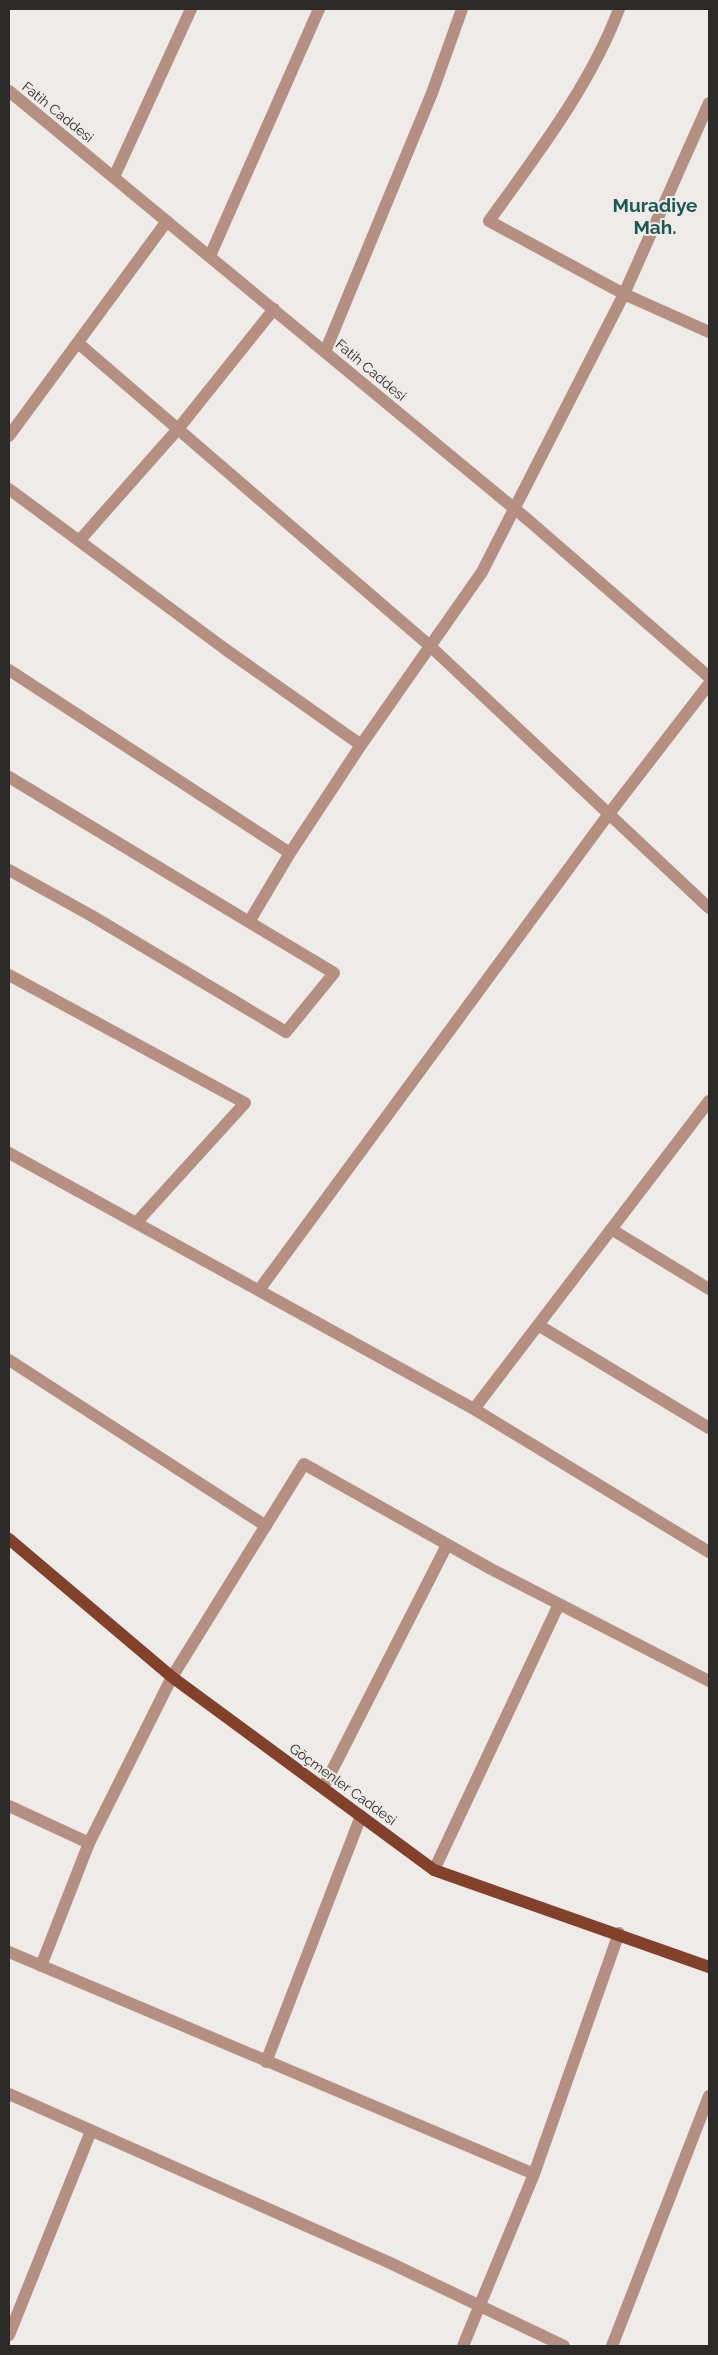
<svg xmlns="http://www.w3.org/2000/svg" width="718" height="2355" viewBox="0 0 718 2355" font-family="Raleway,sans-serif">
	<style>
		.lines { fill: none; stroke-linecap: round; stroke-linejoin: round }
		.minor { stroke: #b58f82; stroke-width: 12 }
		.major { stroke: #81412b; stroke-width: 12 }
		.labels { text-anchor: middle; stroke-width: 4; stroke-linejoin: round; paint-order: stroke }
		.street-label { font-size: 14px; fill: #2c2b2a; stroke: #eeebe8 }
		.district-label { font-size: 19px; font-weight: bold; fill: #1d5855; stroke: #eeebe8 }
	</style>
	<rect width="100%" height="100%" fill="#eeebe8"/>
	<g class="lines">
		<path class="minor" d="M9 91 527 519 709 677
			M709 103 624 294 709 332
			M114 177 191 9
			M210 256 319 9
			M78 343 430 646 709 908
			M325 352 432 93 462 9
			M9 436 167 221
			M9 489 225 649 361 745 482 572 624 294 489 221C537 154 590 86 619 9
			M79 541 178 429 274 309
			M9 670 290 853 361 745
			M9 777 249 922 290 853
			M9 870 92 916 286 1032 334 973 249 922
			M9 975 245 1103 136 1223
			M709 1101 474 1409 709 1552
			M9 1153 474 1409
			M611 1229 709 1289
			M259 1290 608 815 709 684
			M538 1325 709 1428
			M9 1360 266 1526
			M323 1788 447 1545
			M9 1806 89 1843 172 1677 304 1464 491 1569 709 1681
			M434 1870 559 1604
			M9 1952 534 2174 619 1933
			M41 1966 89 1843
			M266 2062 361 1816
			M9 2094 388 2262 564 2346
			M9 2335 91 2131
			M463 2346 534 2174
			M612 2346 709 2096"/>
		<path class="major" d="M9 1539 172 1677 434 1870 709 1967"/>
	</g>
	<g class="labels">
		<g class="street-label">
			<text transform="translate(58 112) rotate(39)" y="5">Fatih Caddesi</text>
			<text transform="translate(371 370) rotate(40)" y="5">Fatih Caddesi</text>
			<text transform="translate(343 1784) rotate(36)" y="5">Göçmenler Caddesi</text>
		</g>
		<g class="district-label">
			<text x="655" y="212">Muradiye<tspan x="655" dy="22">Mah.</tspan></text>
		</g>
	</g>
	<rect width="718" height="2355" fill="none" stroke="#2c2b2a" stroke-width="20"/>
</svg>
